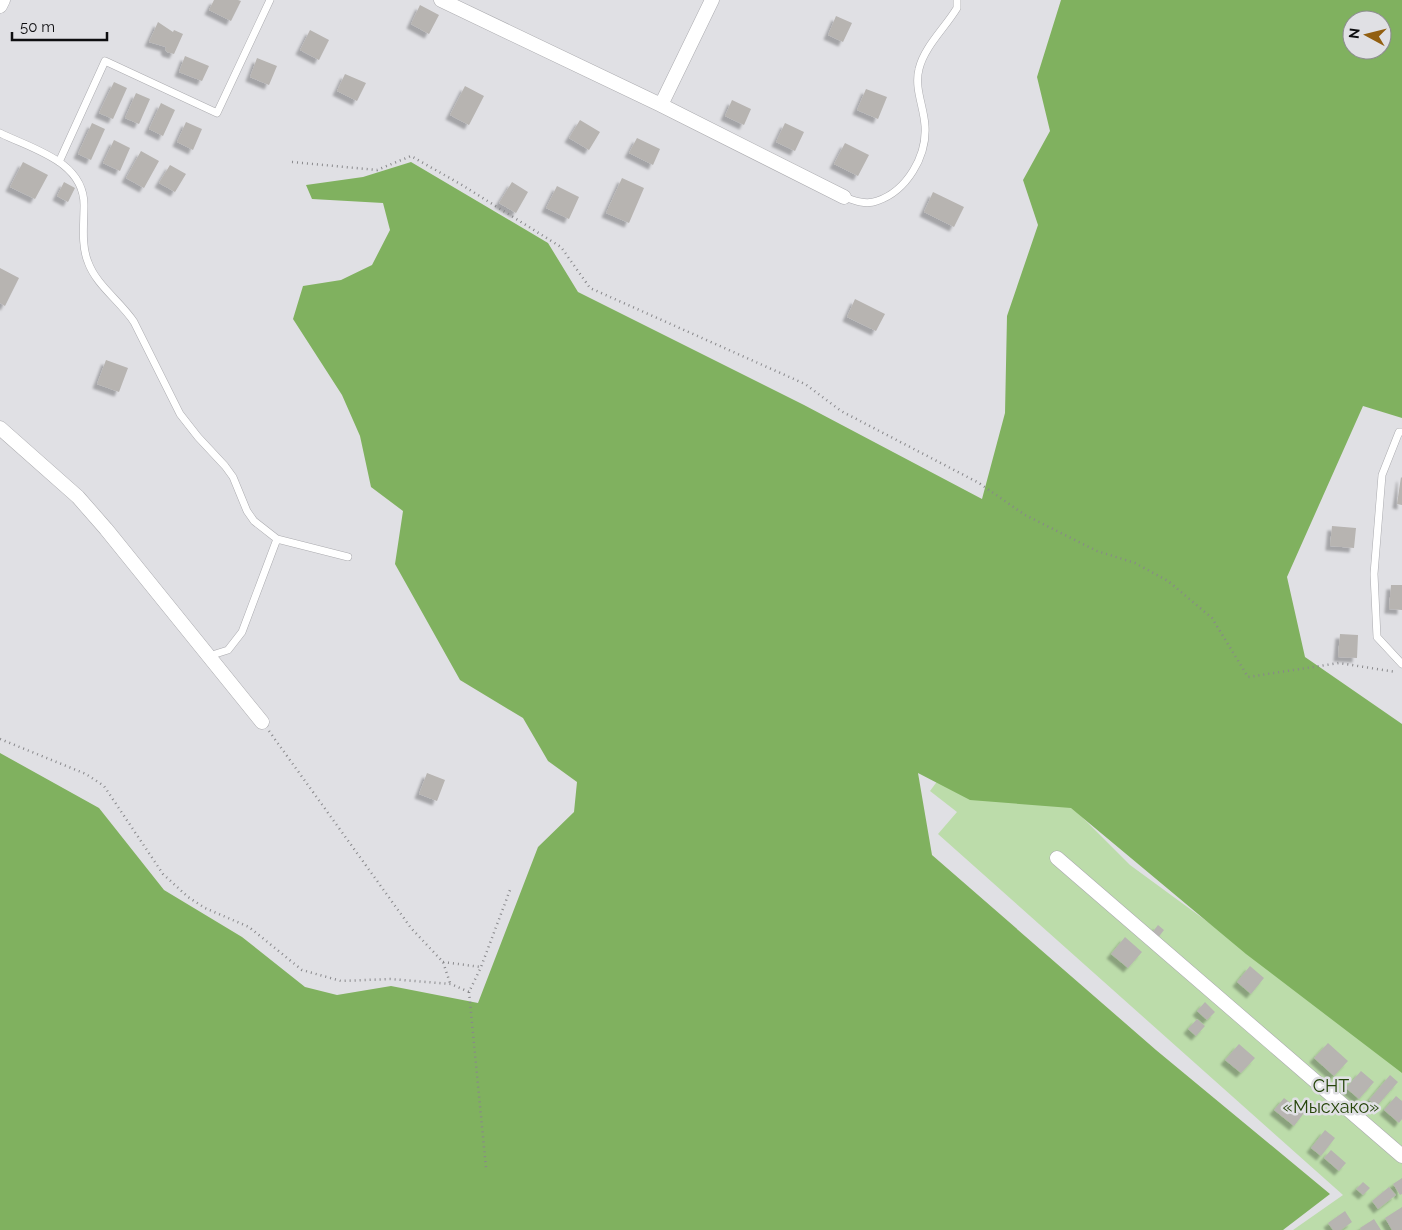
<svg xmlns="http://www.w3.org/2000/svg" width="1402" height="1230" viewBox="0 0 1402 1230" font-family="Raleway,sans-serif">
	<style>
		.green { fill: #bcdcaa }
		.forest { fill: #80b15f; fill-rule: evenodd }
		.building { fill: #b7b4b1; filter: url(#shadow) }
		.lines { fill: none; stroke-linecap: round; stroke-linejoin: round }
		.lane-casing { stroke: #ababaf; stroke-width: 8 }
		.street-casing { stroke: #ababaf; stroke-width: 15 }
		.path { stroke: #88888b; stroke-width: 2.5; stroke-dasharray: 1 4; stroke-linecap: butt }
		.lane { stroke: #fff; stroke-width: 7 }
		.street { stroke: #fff; stroke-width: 14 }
		.labels { text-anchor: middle; stroke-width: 5; stroke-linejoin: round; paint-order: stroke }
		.park-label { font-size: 18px; fill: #26450b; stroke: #e0e0e4 }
	</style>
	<defs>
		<filter id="shadow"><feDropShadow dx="-4.5" dy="4.5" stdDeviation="1" flood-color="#0004"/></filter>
	</defs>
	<rect width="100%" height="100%" fill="#e0e0e4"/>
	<path class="green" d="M947 768 1047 782 1130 865 1287 980 1402 1070V1230H1293L1343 1195 938 834 957 812 930 791Z"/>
	<path class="forest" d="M1061 0H1402V418L1363 406 1287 577 1305 657 1402 724V1073L1246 954 1071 808 970 800 918 773 932 855 1156 1050 1330 1194 1283 1230H0V753L99 808 164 890 242 937 305 987 337 995 391 986 478 1003 538 847 574 812 577 782 548 761 523 718 460 680 395 564 403 511 371 487 360 436 342 395 293 319 303 286 341 280 372 265 390 230 383 203 312 199 306 185 363 177 411 162 548 243 578 292 804 405 982 499 1005 413 1007 316 1038 225 1023 180 1050 131 1037 77ZM1352 20H1382V50H1352Z"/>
	<path class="building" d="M214 0H238L241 1 231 21 209 10Z
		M420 5 439 15 429 34 411 24Z
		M836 16 852 23 843 42 828 35Z
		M158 22 173 32 174 30 183 34 174 54 167 52 165 49 166 47 149 42Z
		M310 30 329 40 319 60 300 50Z
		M185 56 209 66 202 81 179 72Z
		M257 58 277 66 269 85 250 77Z
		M345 74 366 83 357 101 337 91Z
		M114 82 127 88 113 119 99 113Z
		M465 86 484 96 469 125 450 115Z
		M866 89 887 97 878 119 857 110Z
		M136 93 150 99 139 124 125 118Z
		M732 100 751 109 744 125 725 116Z
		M161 103 175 110 163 136 149 129Z
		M580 120 600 132 589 150 569 138Z
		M186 122 202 129 193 150 177 142Z
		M92 123 105 129 91 160 78 154Z
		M785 123 804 132 795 151 776 142Z
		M637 138 660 149 653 165 629 153Z
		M114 140 130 148 120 171 103 163Z
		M845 143 869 155 858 176 834 164Z
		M141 151 159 161 144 188 126 178Z
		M23 162 48 175 35 199 10 187Z
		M170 165 186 174 175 192 159 183Z
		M622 178 644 188 629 223 606 213Z
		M64 182 75 188 68 202 57 196Z
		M512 182 528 192 516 213 499 203Z
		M557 186 579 197 569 219 546 208Z
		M933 192 964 207 954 227 924 212Z
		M0 268 19 278 5 306 0 303Z
		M855 299 885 314 876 331 847 317Z
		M106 360 128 368 119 392 97 384Z
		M1401 477 1402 478V505L1397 504Z
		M1332 526 1356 528 1354 548 1330 546Z
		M1391 585H1402V610L1389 609Z
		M1340 634 1358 635 1357 658 1338 657Z
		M427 773 445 780 437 801 419 794Z
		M1158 925 1164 930 1157 939 1151 934Z
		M1125 937 1142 952 1128 968 1111 954Z
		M1250 966 1264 978 1251 994 1237 982Z
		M1205 1002 1215 1012 1207 1020 1197 1011Z
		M1197 1019 1205 1026 1196 1036 1188 1029Z
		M1328 1043 1348 1061 1334 1076 1314 1058Z
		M1239 1044 1255 1058 1241 1073 1225 1060Z
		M1361 1071 1374 1082 1359 1099 1346 1088Z
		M1390 1075 1398 1082 1377 1106 1369 1100Z
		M1396 1096 1402 1101V1119L1399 1123 1384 1110Z
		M1284 1098 1304 1113 1294 1126 1274 1110Z
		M1325 1130 1335 1138 1321 1156 1311 1148Z
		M1331 1150 1346 1163 1339 1171 1324 1158Z
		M1402 1178V1194L1400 1195 1393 1184Z
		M1363 1182 1370 1188 1363 1195 1356 1189Z
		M1389 1187 1396 1195 1378 1209 1372 1201Z
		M1402 1207V1230H1392L1385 1218Z
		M1345 1211 1352 1222 1341 1230H1333L1328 1223Z
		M1374 1219 1381 1230H1361L1360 1228Z"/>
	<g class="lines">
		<g class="lane-casing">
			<path id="lane" d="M0 133C32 149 84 161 84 205 84 224 81 245 88 262 96 285 121 302 134 322L180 414 198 437 225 466 233 477 247 511 254 521 277 539 242 632 228 650 209 656
				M59 162 105 61 217 113 270 0
				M844 197C855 201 866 205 877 201 907 191 927 156 925 126 924 107 914 88 919 69 924 47 945 28 957 8V0
				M1402 432H1399L1382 475 1374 574 1377 637 1402 664
				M277 539 348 557"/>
		</g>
		<g class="street-casing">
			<path id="street" d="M441 0 661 105 712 0
				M0 6 3 0
				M661 105 844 197
				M0 428 78 497 106 529 262 722
				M1057 858 1402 1156"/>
		</g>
		<path class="path" d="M292 162 377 170 411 156 462 185 561 247 590 288 805 384 841 411 979 483 1025 515 1097 551 1135 563 1168 581 1212 618 1248 677 1339 663 1396 672
			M269 731 411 928 443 962 450 983
			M0 739 86 774 104 786 163 874 188 897 205 908 249 927 302 970 341 981 390 979 451 984 469 992 481 967 510 890
			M443 962 481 967
			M469 992 486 1168"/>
		<use href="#lane" class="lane"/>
		<use href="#street" class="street"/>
	</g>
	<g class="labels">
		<g class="park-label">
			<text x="1331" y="1092">СНТ<tspan x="1331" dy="21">«Мысхако»</tspan></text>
		</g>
	</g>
	<g transform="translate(1367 35) rotate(277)"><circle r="24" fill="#e0e0e4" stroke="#8c8c8f"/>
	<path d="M0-4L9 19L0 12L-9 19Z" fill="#925f10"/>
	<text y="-8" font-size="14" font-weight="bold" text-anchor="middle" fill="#0e0e10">N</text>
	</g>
	<path d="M12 32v8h95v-8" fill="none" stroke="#0e0e10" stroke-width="2.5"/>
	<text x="20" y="32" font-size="15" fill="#0e0e10" stroke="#e0e0e4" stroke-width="4" paint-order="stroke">50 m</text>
</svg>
